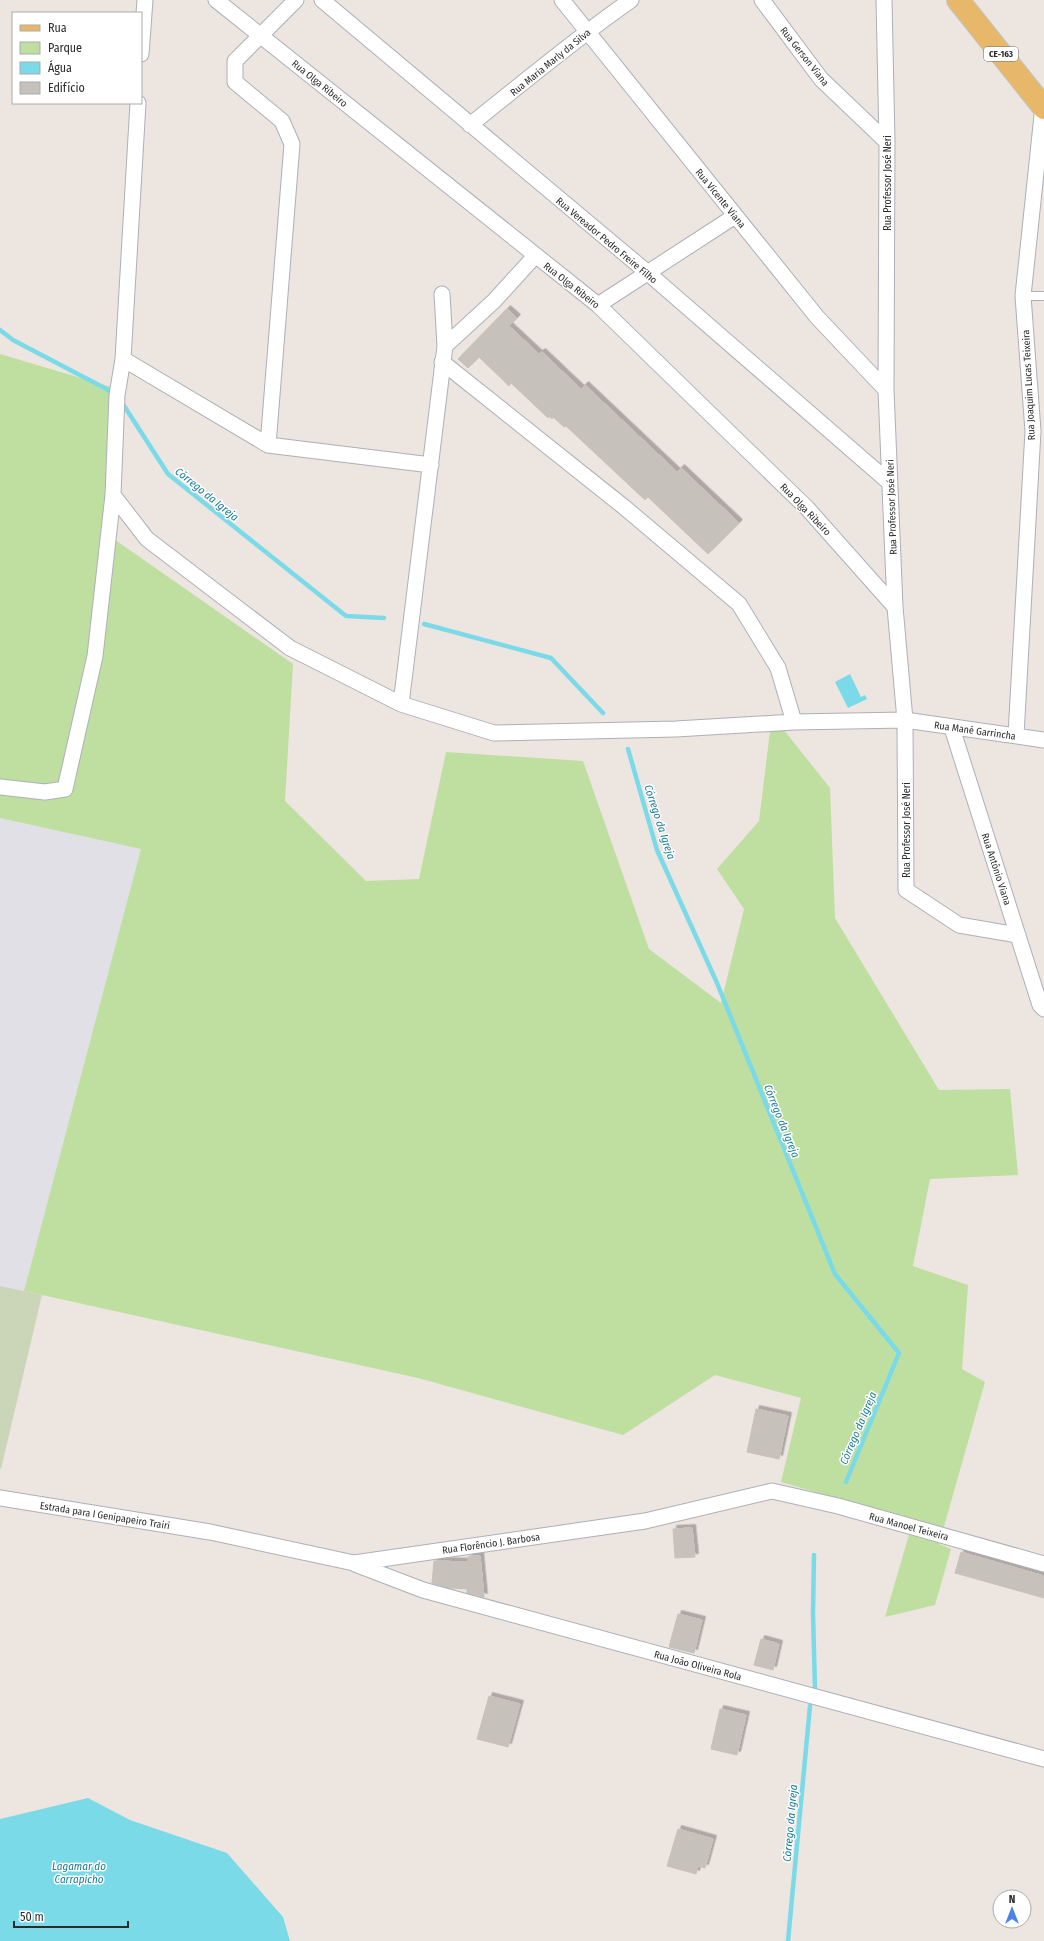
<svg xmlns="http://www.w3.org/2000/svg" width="1044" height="1941" viewBox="0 0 1044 1941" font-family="'Fira Sans Condensed',sans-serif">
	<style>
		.industrial { fill: #e1e0e6 }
		.green { fill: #bfdfa0 }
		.cemetery { fill: #cbd6b8 }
		.water { fill: #7bdae7 }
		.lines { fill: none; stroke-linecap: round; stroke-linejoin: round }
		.stream { stroke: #7bdae7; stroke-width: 4.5 }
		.building { fill: #c6c1bb; stroke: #c8c1b9; filter: url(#shadow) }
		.service-casing { stroke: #acb0b8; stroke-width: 10 }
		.minor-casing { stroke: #acb0b8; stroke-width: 17 }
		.primary-casing { stroke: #c4c4c4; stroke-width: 24 }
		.service { stroke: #fff; stroke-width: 8 }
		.minor { stroke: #fff; stroke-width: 15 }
		.primary { stroke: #e8b86a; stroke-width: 22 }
		.labels { text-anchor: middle; stroke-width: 3; stroke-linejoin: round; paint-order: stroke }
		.shield { fill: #fff; stroke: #6b6b6b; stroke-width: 1 }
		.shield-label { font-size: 9px; font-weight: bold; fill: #2c2c2c }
		.street-label { font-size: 10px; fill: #2c2c2c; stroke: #fff }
		.water-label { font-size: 11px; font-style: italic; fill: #177c96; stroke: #fff }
	</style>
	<defs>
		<filter id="shadow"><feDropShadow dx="3.5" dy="-3.5" stdDeviation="0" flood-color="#0004"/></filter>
	</defs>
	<rect width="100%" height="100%" fill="#ede5e0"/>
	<path class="industrial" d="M0 818 141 849 24 1291 0 1286Z"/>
	<path class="green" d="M0 354 111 387V537L293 664 285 801 366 881 419 879 446 752 583 761 649 949 721 1003 744 909 717 869 759 821 772 715 830 788 835 918 939 1090 1010 1089 1018 1175 930 1179 913 1266 968 1285 962 1369 985 1382 939 1544 951 1549 935 1605 885 1617 913 1521 781 1482 801 1398 715 1375 623 1435 418 1378 24 1291 141 849 0 818Z"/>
	<path class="cemetery" d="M0 1286 42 1295 1 1469 0 1468Z"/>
	<path class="water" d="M850 674 861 697 865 695 867 699 848 708 835 682Z
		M88 1798 130 1820 227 1853 283 1917 290 1941H0V1819Z"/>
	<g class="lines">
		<path class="stream" d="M0 330 13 340 116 394
			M121 401 168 474 346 616 384 618
			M424 624 551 658 603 713
			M628 749 657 850 717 983 835 1274 899 1353 846 1482
			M814 1555 813 1613 815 1690
			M788 1941 810 1706"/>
	</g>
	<path class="building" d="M507 309 517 318 509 326 539 354 542 352 581 389 585 385 677 472 681 468 739 523 708 554 648 497 645 500 566 426 564 427 553 417 552 419 549 416 548 418 511 383 509 386 479 357 468 368 458 359Z
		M756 1409 788 1416 779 1459 747 1452Z
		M692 1528 695 1557 675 1558 673 1529Z
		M961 1552 1044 1576V1598L955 1573Z
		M469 1556H480L484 1597 467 1593V1589L449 1588 432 1583 434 1561 468 1562Z
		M678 1614 702 1620 694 1653 669 1647Z
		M761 1639 779 1644 773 1670 754 1665Z
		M489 1696 520 1704 508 1747 477 1739Z
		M720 1709 746 1715 737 1755 711 1749Z
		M678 1829 713 1839 705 1868 698 1866 696 1874 667 1866Z"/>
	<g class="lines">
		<g class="service-casing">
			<path id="service" d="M1023 296H1044"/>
		</g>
		<g class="minor-casing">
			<path id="minor" d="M216 0 598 305 807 508 895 607
				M322 0 648 273 890 483
				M562 0 817 317 886 390
				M762 0 821 79 887 142
				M884 0 887 142 886 390 895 607 905 720 906 890 959 925 1018 935
				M141 54 145 0
				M470 125C523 83 575 39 631 0
				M598 305 735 216
				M445 346 494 301 535 256
				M123 359 268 445 431 465
				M442 362 624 507 739 604 778 668 794 722
				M268 445 292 144 282 121 235 82V61L296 0
				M113 495 147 539 290 648 401 704 494 733 676 729 794 722 905 720 1044 740
				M401 704 445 346 442 294
				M952 728 1040 1005 1044 1009
				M1016 735 1033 431 1023 296 1043 106
				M0 787 45 792 65 789 95 656 113 495 117 395 123 359 138 103
				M0 1498 210 1532 354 1563 645 1521 772 1491 838 1506 1044 1564
				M355 1564 423 1590 1044 1759"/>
		</g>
		<g class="primary-casing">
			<path id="primary" d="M958 0 1044 108"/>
		</g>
		<use href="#service" class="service"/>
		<use href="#minor" class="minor"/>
		<use href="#primary" class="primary"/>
	</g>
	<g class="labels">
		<rect class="shield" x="984" y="47" width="34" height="14" rx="3"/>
		<g class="shield-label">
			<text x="1001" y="57">CE-163</text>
		</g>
		<g class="street-label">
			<text transform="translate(805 56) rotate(52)" y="4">Rua Gerson Viana</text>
			<text transform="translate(550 62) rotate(-39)" y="4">Rua Maria Marly da Silva</text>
			<text transform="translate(320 83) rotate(39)" y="4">Rua Olga Ribeiro</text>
			<text transform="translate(887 183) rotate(-90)" y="4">Rua Professor José Neri</text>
			<text transform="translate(721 198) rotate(51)" y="4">Rua Vicente Viana</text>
			<text transform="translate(607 240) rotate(40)" y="4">Rua Vereador Pedro Freire Filho</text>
			<text transform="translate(572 285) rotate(38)" y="4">Rua Olga Ribeiro</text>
			<text transform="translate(1028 385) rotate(-93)" y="4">Rua Joaquim Lucas Teixeira</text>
			<text transform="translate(891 507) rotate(-92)" y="4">Rua Professor José Neri</text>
			<text transform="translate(806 509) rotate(46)" y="4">Rua Olga Ribeiro</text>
			<text transform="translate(975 730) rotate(8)" y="4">Rua Mané Garrincha</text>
			<text transform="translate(906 830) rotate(-90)" y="4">Rua Professor José Neri</text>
			<text transform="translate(997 869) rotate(72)" y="4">Rua Antônio Viana</text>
			<text transform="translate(105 1515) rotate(9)" y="4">Estrada para I Genipapeiro Trairi</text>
			<text transform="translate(909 1526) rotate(15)" y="4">Rua Manoel Teixeira</text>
			<text transform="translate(491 1543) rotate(-8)" y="4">Rua Florêncio J. Barbosa</text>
			<text transform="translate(698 1665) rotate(15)" y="4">Rua João Oliveira Rola</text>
		</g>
		<g class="water-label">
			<text transform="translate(207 494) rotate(39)" y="4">Córrego da Igreja</text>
			<text transform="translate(660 822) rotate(72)" y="4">Córrego da Igreja</text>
			<text transform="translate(782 1121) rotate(68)" y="4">Córrego da Igreja</text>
			<text transform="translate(858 1428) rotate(-67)" y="4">Córrego da Igreja</text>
			<text transform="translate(790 1823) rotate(-85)" y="4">Córrego da Igreja</text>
			<text x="79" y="1870">Lagamar do<tspan x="79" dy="13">Carrapicho</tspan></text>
		</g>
	</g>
	<rect x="12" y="12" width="130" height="92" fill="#ffffff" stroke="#ababab"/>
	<rect x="20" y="25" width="20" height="6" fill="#e8b86a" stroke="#ababab"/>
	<text x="48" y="32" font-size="12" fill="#2c2c2c">Rua</text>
	<rect x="20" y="42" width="20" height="12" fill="#bfdfa0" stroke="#ababab"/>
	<text x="48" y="52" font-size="12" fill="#2c2c2c">Parque</text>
	<rect x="20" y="62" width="20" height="12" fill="#7bdae7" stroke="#ababab"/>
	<text x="48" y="72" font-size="12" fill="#2c2c2c">Água</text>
	<rect x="20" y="82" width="20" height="12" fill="#c6c1bb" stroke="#ababab"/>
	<text x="48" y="92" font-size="12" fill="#2c2c2c">Edifício</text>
	<g transform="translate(1012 1909)"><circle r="19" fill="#ffffff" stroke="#ababab"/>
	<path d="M0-3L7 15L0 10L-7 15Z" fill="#4c81ee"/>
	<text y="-6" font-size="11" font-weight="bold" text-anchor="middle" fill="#2c2c2c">N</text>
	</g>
	<path d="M14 1921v6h114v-6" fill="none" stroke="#2c2c2c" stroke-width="2"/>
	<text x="20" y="1921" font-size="12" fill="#2c2c2c" stroke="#ffffff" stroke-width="3" paint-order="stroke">50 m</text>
</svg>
